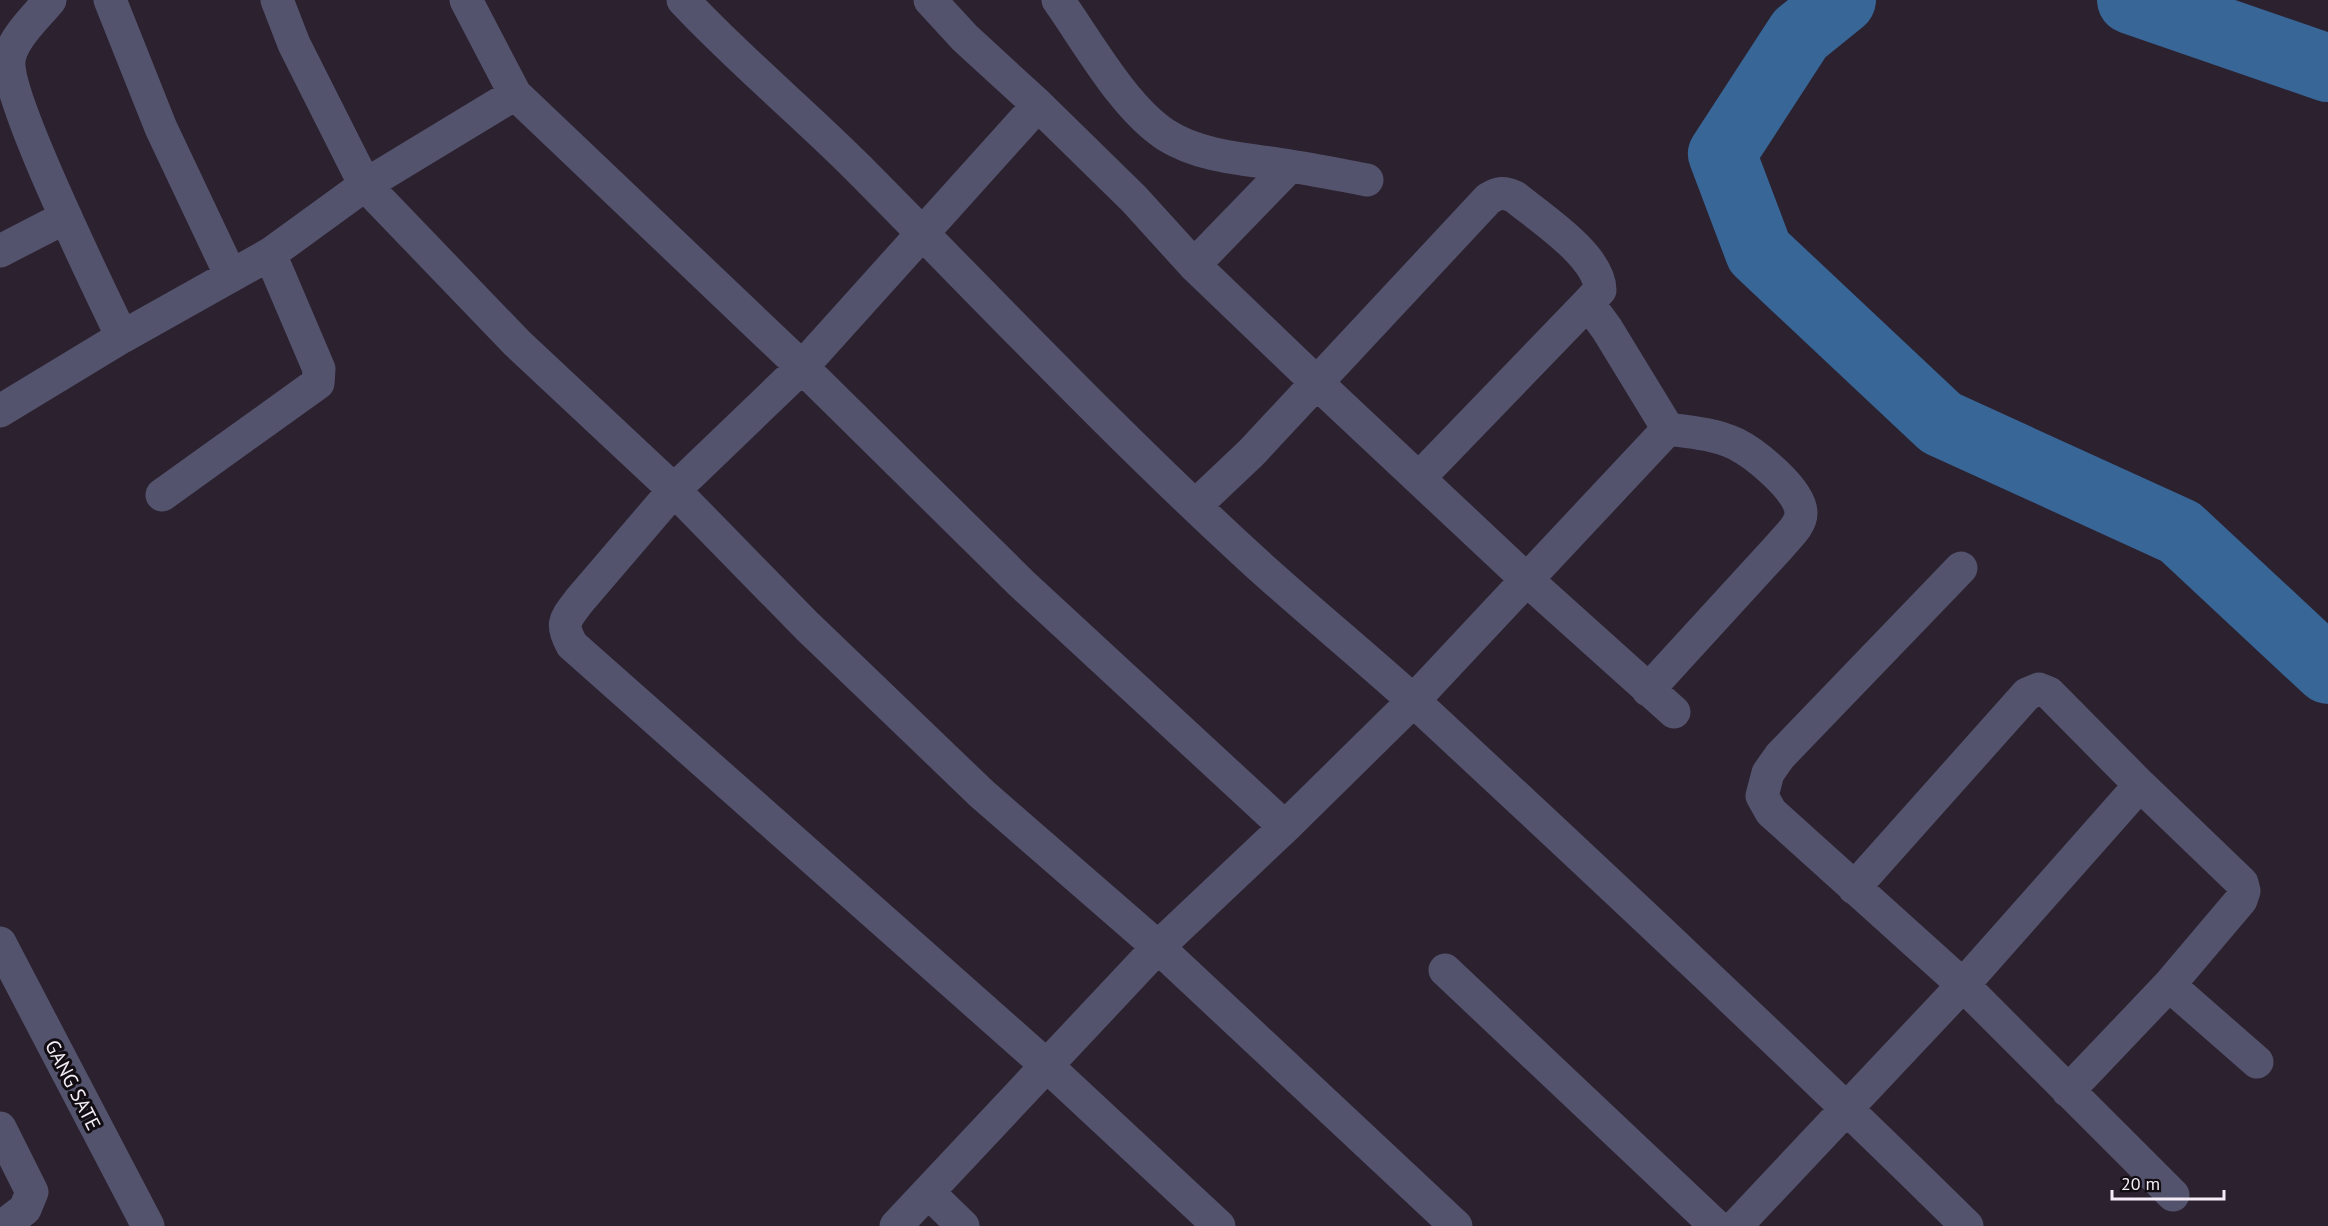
<svg xmlns="http://www.w3.org/2000/svg" width="2328" height="1226" viewBox="0 0 2328 1226" font-family="'PT Sans',sans-serif">
	<style>
		.lines { fill: none; stroke-linecap: round; stroke-linejoin: round }
		.river { stroke: #386697; stroke-width: 68 }
		.minor { stroke: #54536d; stroke-width: 33 }
		.labels { text-anchor: middle; stroke-width: 6; stroke-linejoin: round; paint-order: stroke }
		.street-label { font-size: 20px; fill: #f4ecf6; stroke: #120d13 }
	</style>
	<rect width="100%" height="100%" fill="#2c212f"/>
	<g class="lines">
		<path class="river" d="M1842 0 1800 34 1722 154 1759 252 1941 423 2180 532 2328 670
			M2131 0 2328 68"/>
		<path class="minor" d="M50 0C37 16 16 35 10 55 0 89 102 294 122 337
			M110 0 161 128 231 276
			M277 0 294 44 365 185 517 343 674 490 807 626 982 794 1158 947 1456 1226
			M466 0 515 94 802 367 1021 583 1285 827
			M683 0C738 59 800 110 857 167 989 300 1117 436 1256 563 1309 611 1364 656 1417 704 1602 876 1787 1049 1967 1226
			M930 0 965 38 1038 105 1134 199 1194 265 1317 383 1526 579 1674 712
			M1058 0C1087 41 1124 108 1166 135 1202 158 1250 159 1290 166 1316 170 1341 175 1367 180
			M1038 105 802 367 674 490 579 601C565 620 560 623 572 645L1046 1065 1219 1226
			M0 251 66 217
			M1194 265 1290 166
			M0 411 122 337 270 254 365 185 515 94
			M1419 478 1588 303
			M162 495 318 383 319 369 270 254
			M1961 568 1780 756 1768 773 1762 796 1771 812 1963 985 2173 1195
			M1648 690 1779 547C1787 537 1801 526 1801 513 1801 490 1754 453 1736 444 1715 434 1691 432 1668 429
			M1854 888 2027 694 2039 689 2049 693 2140 785 2242 883 2244 891 2241 900 2169 985 2068 1091
			M0 943 148 1226
			M1445 970 1716 1226
			M2169 985 2257 1062
			M0 1128 32 1192 25 1209 3 1226
			M928 1192 963 1226
			M896 1226 1158 947 1285 827 1413 701 1668 429 1607 329 1588 303 1600 290C1600 256 1539 217 1515 197 1504 192 1499 192 1488 199L1251 453 1195 506
			M1736 1226 1963 985 2140 785"/>
	</g>
	<g class="labels">
		<g class="street-label">
			<text transform="translate(73 1085) rotate(63)" y="7">GANG SATE</text>
		</g>
	</g>
	<path d="M2112 1190v9h112v-9" fill="none" stroke="#f4ecf6" stroke-width="3"/>
	<text x="2121" y="1190" font-size="18" fill="#f4ecf6" stroke="#120d13" stroke-width="4.5" paint-order="stroke">20 m</text>
</svg>
